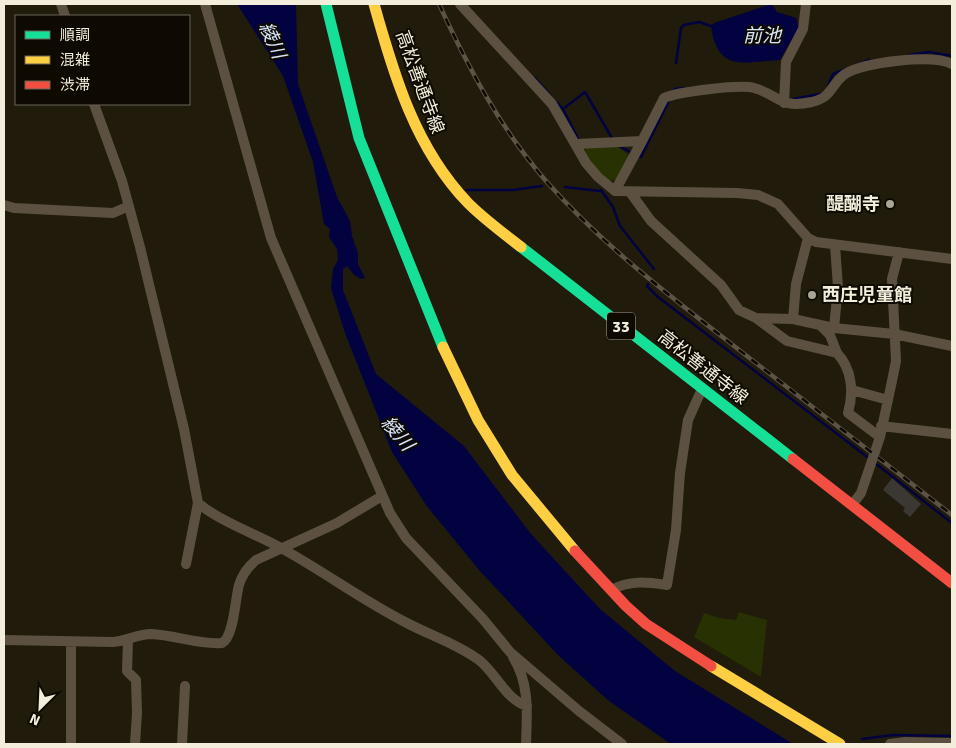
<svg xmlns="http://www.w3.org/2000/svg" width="956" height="748" viewBox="0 0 956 748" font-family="Signika,'Noto Sans JP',sans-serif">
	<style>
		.green { fill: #283101 }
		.water { fill: #030240 }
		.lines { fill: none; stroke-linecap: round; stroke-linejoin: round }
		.stream { stroke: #030240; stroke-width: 2.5 }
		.building { fill: #3b3834 }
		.street { stroke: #5c5140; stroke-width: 10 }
		.fast { stroke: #16e098; stroke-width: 11 }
		.slow { stroke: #ffcf43; stroke-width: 11 }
		.jam { stroke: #f24e42; stroke-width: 11 }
		.rail-casing { stroke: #5c5345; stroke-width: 4.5 }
		.rail { stroke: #0e0a02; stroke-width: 2.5; stroke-dasharray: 8; stroke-linecap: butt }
		.poi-dot { fill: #a9a493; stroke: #0e0a02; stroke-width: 2 }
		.labels { text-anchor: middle; stroke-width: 4; stroke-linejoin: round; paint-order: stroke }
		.shield { fill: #0e0a02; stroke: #aeaa9b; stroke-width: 1 }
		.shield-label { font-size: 16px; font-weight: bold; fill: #f3eedc }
		.street-label { font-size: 18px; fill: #f3eedc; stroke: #0e0a02 }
		.poi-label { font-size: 18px; font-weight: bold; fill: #f3eedc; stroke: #0e0a02; text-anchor: end }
		.water-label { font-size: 19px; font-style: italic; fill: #d9e5fa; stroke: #0e0a02 }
	</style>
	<rect width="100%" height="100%" fill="#201b0b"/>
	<path class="green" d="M614 144 630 156 618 179 610 181 590 164 584 147Z
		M739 612 767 620 761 677 694 637 704 613 719 618 736 620Z"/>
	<path class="water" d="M237 4H296L298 84 337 197 350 221 352 236 358 253V264L365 278 361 279 354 275 347 266 343 269V290L376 374 464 446 531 534 600 609 675 671 793 744H671L609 701 559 656 479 570 426 505 392 452 345 333 331 288 333 269 338 260 337 249 329 237 330 229 324 224 313 162 283 76Z
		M772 4 777 12 796 18 799 27 780 60C744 62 718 73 711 27L714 23Z"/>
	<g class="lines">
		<path class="stream" d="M909 55 929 52 952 56
			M676 63 681 28 684 25 699 22 714 27
			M535 78 550 95
			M828 86 833 74 869 60
			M674 91 675 89 684 88
			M793 99 820 94
			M555 101 563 109 578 139
			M563 109 585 92 612 138
			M619 146 632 153
			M637 155 641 157 670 99
			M565 187 600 191
			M467 190H513L542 186
			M601 190 613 207 620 226 654 269
			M648 284 647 286 658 297 870 459
			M875 463 952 523
			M862 739 893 735 952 736"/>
	</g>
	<path class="building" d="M892 478 921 504 910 517 903 511 905 508 883 490Z"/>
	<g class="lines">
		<path class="street" d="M61 4 65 16
			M205 4 271 238 390 513 406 538 483 619 510 652 579 711 622 744
			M460 4 552 104 586 163 598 177 615 191 737 193 758 195 778 204 808 238 816 242 952 259
			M784 103 786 62 803 29 806 4
			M94 104 122 181 140 247 184 429 198 503 186 564
			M576 144 642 141 664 98C677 92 740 84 754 88 779 95 779 109 812 102 833 97 830 85 845 74 864 62 932 54 952 64
			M615 191 642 141
			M630 192 651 221 721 285 739 310 756 318 793 319 834 328 894 334 952 346
			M4 205 14 208 113 213 129 206
			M756 318 787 341 837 353C852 369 854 392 848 413L880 437
			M793 319 796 284 808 238
			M820 325 830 335 837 353
			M834 328 838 287 835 245
			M852 390 888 400
			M881 426 952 434
			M198 503C221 522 254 533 281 548 323 571 362 600 405 622 429 635 456 643 479 660 496 673 506 700 527 706
			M852 505 861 493 880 437 892 381 896 361 892 279 899 252
			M611 590C630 580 646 582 667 585L676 530 680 473 688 420 702 389
			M4 640 113 642C127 641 138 634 151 634 175 635 199 645 222 643 234 637 235 599 239 585 242 574 248 567 256 560L337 523 382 496
			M128 640 127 671 136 680 137 713 135 744
			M71 642V744
			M513 657C530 684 527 714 526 744
			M182 744 185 686
			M890 744 905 742 952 743"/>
		<path class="fast" d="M326 4 359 138 443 347
			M521 247 793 459"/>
		<path class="slow" d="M374 4C394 75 415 148 468 203 484 219 503 233 521 247
			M443 347 478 420 512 475 575 551
			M711 666 840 744"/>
		<path class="jam" d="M793 459 952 583
			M575 551 626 606 646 624 711 666"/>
		<g class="rail-casing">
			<path id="rail" d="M439 4C468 67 500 128 546 181 604 247 674 299 743 353 813 407 883 461 952 515"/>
		</g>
		<use href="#rail" class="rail"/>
	</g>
	<g class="poi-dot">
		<circle cx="890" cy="204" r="5"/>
		<circle cx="812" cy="295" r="5"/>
	</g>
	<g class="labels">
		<rect class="shield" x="607" y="312.5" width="28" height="27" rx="4"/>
		<g class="shield-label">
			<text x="621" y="332">33</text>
		</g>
		<g class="street-label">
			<text transform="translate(420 82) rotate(70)" y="6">高松善通寺線</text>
			<text transform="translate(703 367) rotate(38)" y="6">高松善通寺線</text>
		</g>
		<g class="poi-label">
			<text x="880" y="210">醍醐寺</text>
			<text x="822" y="301" text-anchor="start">西庄児童館</text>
		</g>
		<g class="water-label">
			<text x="762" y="42">前池</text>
			<text transform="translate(273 40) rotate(66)" y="7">綾川</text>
			<text transform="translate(398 433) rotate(50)" y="7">綾川</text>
		</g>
	</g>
	<rect width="956" height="748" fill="none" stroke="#f3eedc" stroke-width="10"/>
	<rect x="15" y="15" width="175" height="90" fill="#0e0a02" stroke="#6a6559"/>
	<rect x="25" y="31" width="25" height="8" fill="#16e098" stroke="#6a6559"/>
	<text x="60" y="40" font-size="15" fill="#f3eedc">順調</text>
	<rect x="25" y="56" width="25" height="8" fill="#ffcf43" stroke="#6a6559"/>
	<text x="60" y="65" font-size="15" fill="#f3eedc">混雑</text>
	<rect x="25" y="81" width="25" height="8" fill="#f24e42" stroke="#6a6559"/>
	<text x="60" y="90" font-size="15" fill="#f3eedc">渋滞</text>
	<g transform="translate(40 708) rotate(204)" stroke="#0e0a02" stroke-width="4" paint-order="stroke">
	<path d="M0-4L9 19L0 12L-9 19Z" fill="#f3eedc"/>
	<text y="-8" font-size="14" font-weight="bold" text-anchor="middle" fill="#f3eedc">N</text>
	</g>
</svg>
